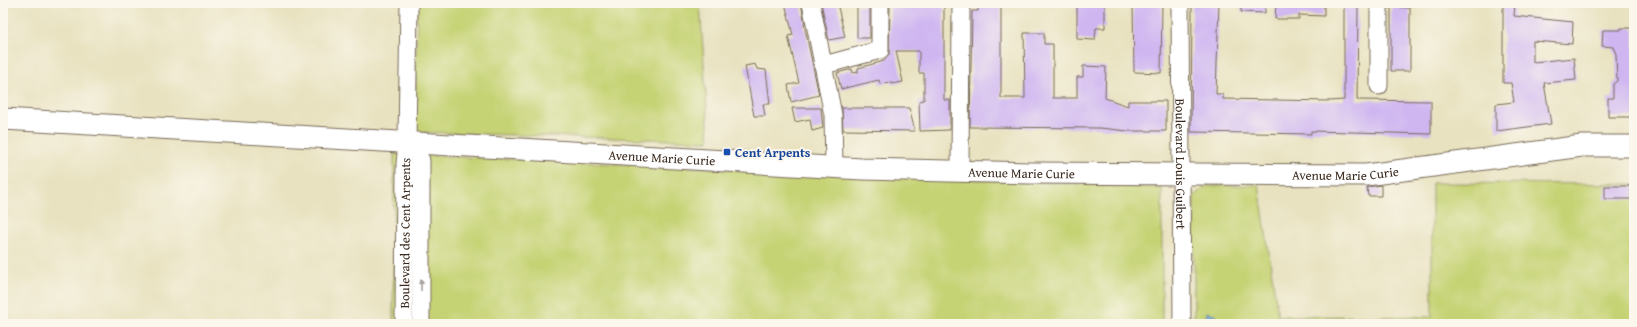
<svg xmlns="http://www.w3.org/2000/svg" width="1637" height="327" viewBox="0 0 1637 327" font-family="'Gentium Book Plus',serif">
	<style>
		.green { fill: #c6d375; stroke: #807e4a }
		.water { fill: #76b4e9; stroke: #586f84 }
		.building { fill: #cfb6f1 }
		.lines { fill: none; stroke-linecap: round; stroke-linejoin: round }
		.minor-casing { stroke: #786a57; stroke-width: 19 }
		.major-casing { stroke: #786a57; stroke-width: 23 }
		.minor { stroke: #fff; stroke-width: 17 }
		.major { stroke: #fff; stroke-width: 21 }
		.oneway { fill: #a79f9a }
		.transit-dot { fill: #1a4fb4; stroke: #fbf7ec; stroke-width: 1.5 }
		.labels { text-anchor: middle; stroke-width: 4; stroke-linejoin: round; paint-order: stroke }
		.transit-label { font-size: 13px; font-weight: bold; fill: #164399; stroke: #fbf7ec; text-anchor: start }
		.street-label { font-size: 13px; fill: #3b2a1e; stroke: #fbf7ec }
	</style>
	<rect width="100%" height="100%" fill="#fbf7ec"/>
	<filter id="ink" filterUnits="userSpaceOnUse"><feTurbulence type="fractalNoise" baseFrequency=".025" numOctaves="2"/><feDisplacementMap in="SourceGraphic" scale="8" xChannelSelector="R" yChannelSelector="G"/><feConvolveMatrix kernelMatrix="1 2 1 2 8 2 1 2 1" color-interpolation-filters="sRGB"/></filter>
	<filter id="wash" filterUnits="userSpaceOnUse"><feTurbulence type="fractalNoise" baseFrequency=".012" numOctaves="4" result="noise"/><feDisplacementMap in="SourceGraphic" scale="16" xChannelSelector="R" yChannelSelector="G"/><feGaussianBlur stdDeviation="0.9" result="paint"/><feColorMatrix in="noise" values="0 0 0 0 0 0 0 0 0 0 0 0 0 0 0 0 0 1.4 0 .05"/><feComposite in="paint" operator="in"/></filter>
	<g filter="url(#wash)">
		<rect width="100%" height="100%" fill="#e8e2c0"/>
		<path class="green" d="M417 3H700L709 141 415 132Z
			M394 154 1162 188V324H393Z
			M1432 183 1634 184V324H1194V196L1206 186 1259 185 1278 316 1432 317Z"/>
		<path class="water" d="M1207 312 1214 314 1222 324H1205Z"/>
		<g id="blocks">
			<path class="building" d="M785 3H801L805 24H804L819 95 791 102 788 85 799 83 788 36 793 35Z
				M821 3H837L845 37 829 40Z
				M896 3 944 4V100H950V130L920 131 919 101 924 100V73H919V51H896L903 82 891 84V82L880 84 879 80 841 89 837 73 852 69 853 73 858 72V68L884 61 889 55 890 4Z
				M978 3H1001V98H1025L1024 33H1044V44H1053V98H1077V77H1083V66L1106 67 1105 98 1128 106V101H1166V131H1128L1100 128 970 127 972 11H978Z
				M1082 3H1105V28H1096L1095 40 1077 39V6H1082Z
				M1133 3H1162L1161 73 1134 72Z
				M1192 3H1219L1216 94H1223V99L1329 101 1344 100V5H1358L1357 100 1431 101V134L1311 131V134L1191 132Z
				M1241 3H1265V13L1241 12Z
				M1503 3H1515L1514 16 1573 22 1572 44 1533 41V62L1574 58 1576 80 1544 83 1551 124 1496 131V104L1514 102 1511 83H1503Z
				M1276 4H1324V16L1299 15V19H1275Z
				M857 6H870V38H857Z
				M1391 7 1410 8V71H1391Z
				M1621 28H1634V117H1608V98H1613V84L1617 81 1616 54 1613 47 1602 46 1603 30H1621Z
				M755 64 757 69 766 70 770 104H763L765 116H754L745 66Z
				M792 108H821L823 128 812 131 810 119 795 122Z
				M842 108H909L915 131 843 130Z
				M1381 185V196H1368L1367 187Z
				M1605 186H1634V199H1605Z"/>
		</g>
	</g>
	<g filter="url(#ink)">
		<use href="#blocks" fill-opacity="0" stroke="#786a57" stroke-width="1"/>
		<g class="lines">
			<g class="minor-casing">
				<g id="minor">
					<path d="M811 3 833 115 834 167"/>
					<path id="s1" d="M1180 3 1182 324"/>
					<path d="M1379 3V86"/>
					<path d="M824 65 880 50V3"/>
					<path d="M407 142 421 160V324"/>
					<path d="M960 171 961 3"/>
					<path id="s2" d="M404 324 405 164 407 142 409 3"/>
				</g>
			</g>
			<g class="major-casing">
				<g id="major">
					<path id="s3" d="M3 119 862 169 1029 173 1366 175 1582 146H1634"/>
				</g>
			</g>
			<use href="#minor" class="minor"/>
			<use href="#major" class="major"/>
		</g>
		<defs><path id="oneway-solid" d="M-6-.8H1V-3.2L6.5 0L1 3.2V.8H-6Z"/></defs>
		<use class="oneway" href="#oneway-solid" transform="translate(421 285) rotate(-90)"/>
	</g>
	<rect class="transit-dot" x="723" y="148" width="8" height="8" rx="2"/>
	<g class="labels">
		<g class="transit-label">
			<text x="735" y="157">Cent Arpents</text>
		</g>
		<g class="street-label">
			<text dy="5" stroke="none"><textPath href="#s3" startOffset="660">Avenue Marie Curie</textPath></text>
			<text dy="5" stroke="none"><textPath href="#s1" startOffset="161">Boulevard Louis Guibert</textPath></text>
			<text dy="5" stroke="none"><textPath href="#s3" startOffset="1020">Avenue Marie Curie</textPath></text>
			<text dy="5" stroke="none"><textPath href="#s3" startOffset="1344">Avenue Marie Curie</textPath></text>
			<text dy="5" stroke="none"><textPath href="#s2" startOffset="91">Boulevard des Cent Arpents</textPath></text>
		</g>
	</g>
	<rect width="1637" height="327" fill="none" stroke="#fbf7ec" stroke-width="16"/>
</svg>
